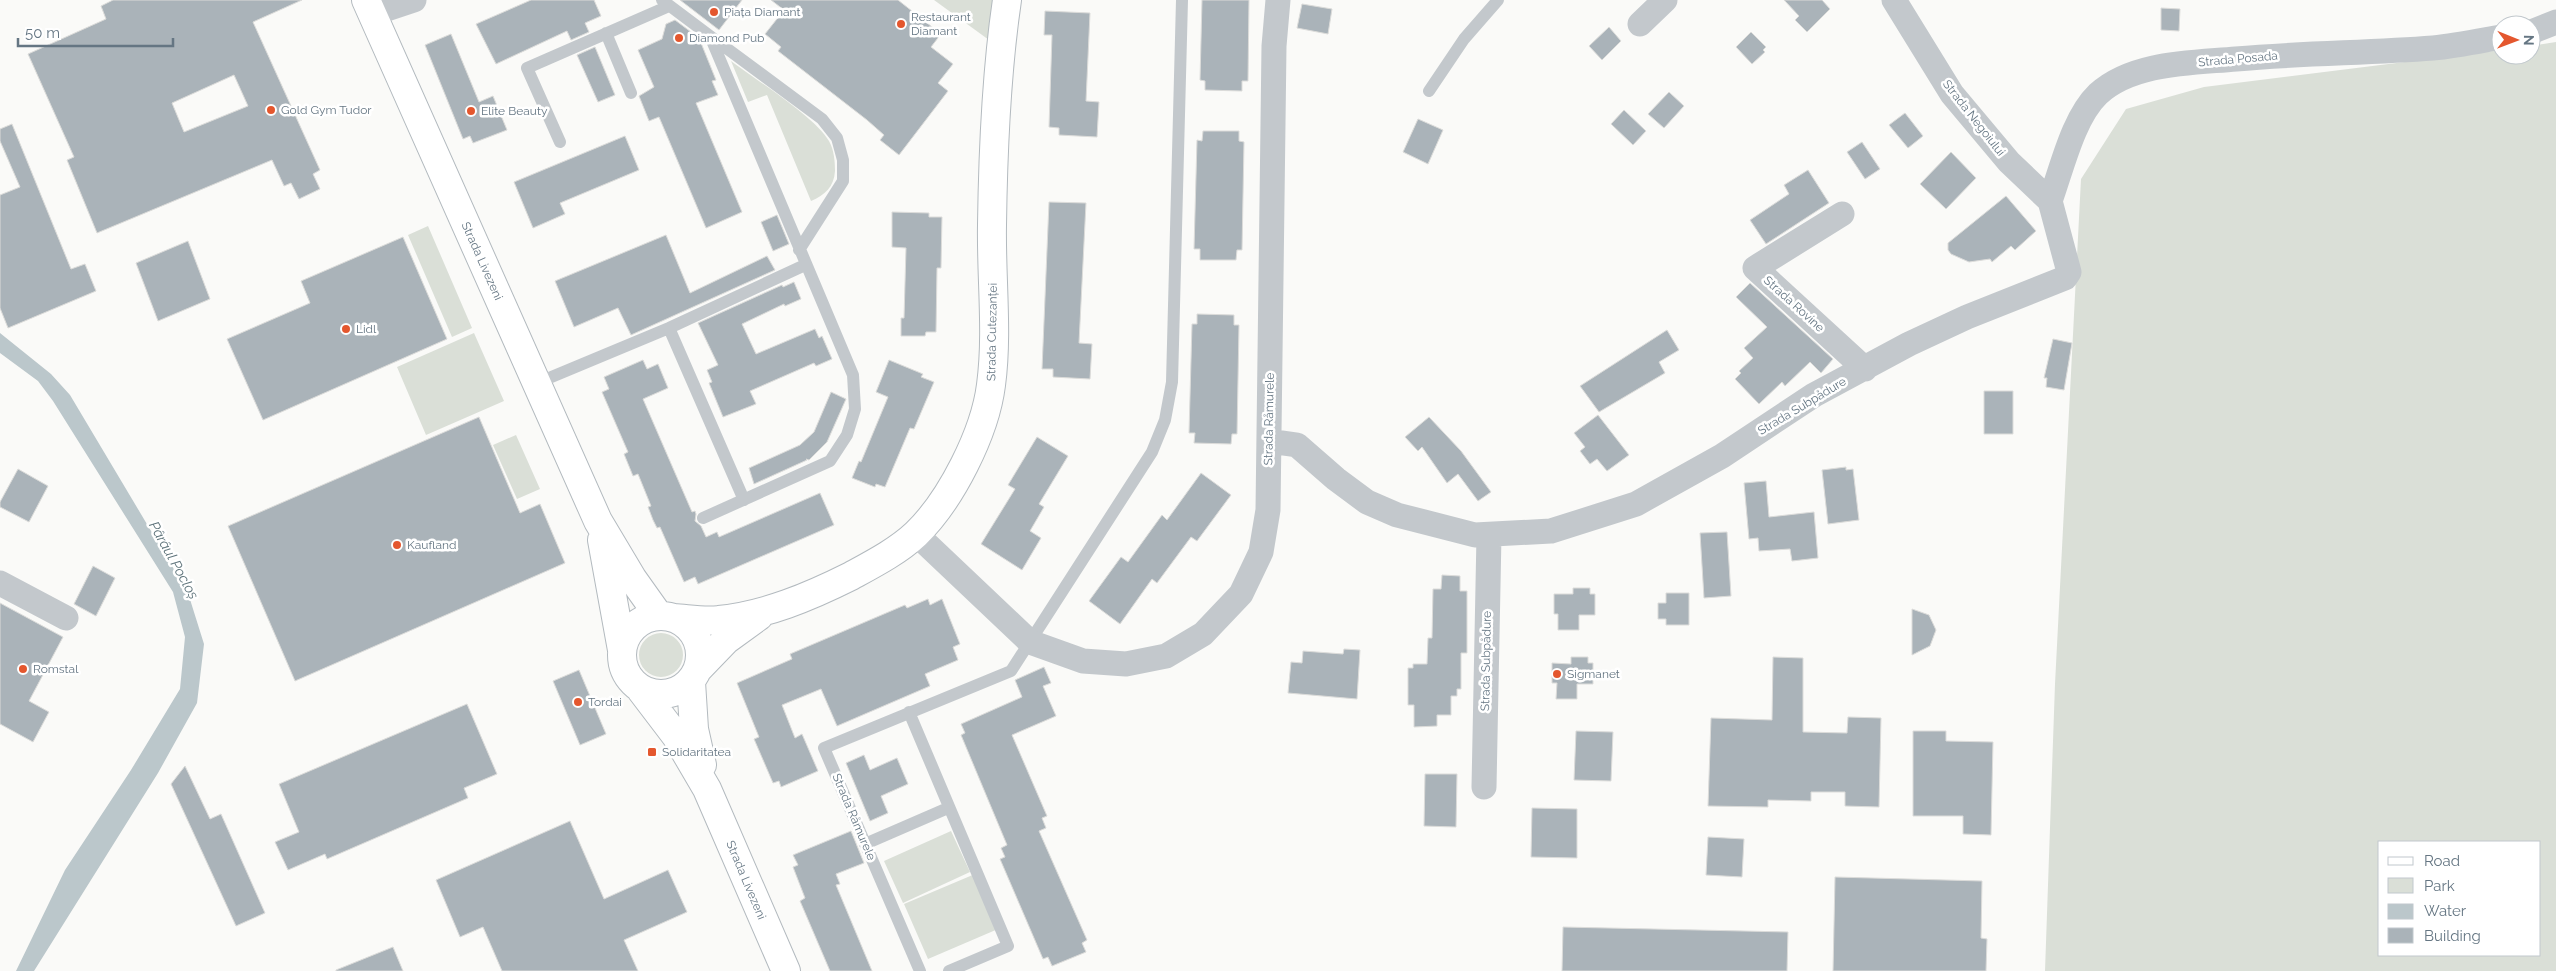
<svg xmlns="http://www.w3.org/2000/svg" width="2556" height="971" viewBox="0 0 2556 971" font-family="Raleway,sans-serif">
	<style>
		.green { fill: #dadfd7; fill-rule: evenodd }
		.water { fill: #bbc7cb }
		.building { fill: #aab3b9; stroke: #dcdcda; fill-rule: evenodd }
		.lines { fill: none; stroke-linecap: round; stroke-linejoin: round }
		.secondary-casing { stroke: #b3babf; stroke-width: 30 }
		.lane { stroke: #c3c8cc; stroke-width: 12 }
		.street { stroke: #c3c8cc; stroke-width: 25 }
		.secondary { stroke: #fff; stroke-width: 28 }
		.poi-dot { fill: #e4572e; stroke: #fff; stroke-width: 2 }
		.labels { text-anchor: middle; stroke-width: 5; stroke-linejoin: round; paint-order: stroke }
		.poi-label { font-size: 12px; fill: #657683; stroke: #fff; text-anchor: start }
		.street-label { font-size: 12px; fill: #657683; stroke: #fff }
		.water-label { font-size: 14px; font-style: italic; fill: #60757c; stroke: #fff }
	</style>
	<rect width="100%" height="100%" fill="#fafaf8"/>
	<path class="green" d="M934 0H1007L1000 48Z
		M2556 42V971H2045L2055 684 2081 179 2126 109 2204 87 2501 50V55H2531V46ZM2380 842H2540V955H2380Z
		M731 61C756 80 814 116 829 141 834 150 835 161 835 171 834 187 825 195 811 201L767 95 748 102Z
		M428 226 472 328 452 337 408 235Z
		M474 333 504 401 426 435 397 367Z
		M516 435 540 489 517 499 493 445Z
		M639 655a22 22 0 1 1 44 0a22 22 0 1 1-44 0Z
		M951 831 970 872 903 903 884 861Z
		M975 874 998 929 928 959 904 904Z"/>
	<path class="water" d="M0 333 51 374 70 395 188 593 204 644 197 703 158 773 34 971H16L65 870 131 770 180 689 185 637 173 592 53 401 38 381 0 353Z"/>
	<path class="building" d="M113 0H302L253 22 320 170 313 174 320 189 299 199 291 183 284 186 272 160 97 233 67 160 74 157 28 54 106 19 101 6ZM234 75 248 106 184 132 172 103Z
		M531 0H594L601 16 585 23 589 32 571 40 567 31 496 64 476 24Z
		M680 0H742L719 30Z
		M771 0H898L941 34 931 47 953 64 938 83 948 91 899 155 880 140 884 135 867 120 778 51 781 47 765 34 784 10Z
		M1202 0H1249L1248 81H1242V91L1205 90V81L1200 80Z
		M1784 0H1822L1830 9 1807 32 1795 20 1799 16Z
		M1302 4 1332 9 1328 34 1297 28Z
		M2161 8 2180 9 2179 31 2161 30Z
		M1045 11 1090 13 1086 101 1099 102 1097 137 1059 135V128L1049 127 1052 35H1044Z
		M675 20 699 38 716 80 712 81 718 95 696 103 742 212 706 228 659 117 649 121 639 96 654 87 638 50 662 39 666 24Z
		M1609 27 1621 41 1602 60 1589 46Z
		M1751 32 1766 47 1763 50 1765 52 1752 64 1736 47Z
		M451 34 479 102 493 96 507 130 473 143 470 136 463 139 425 45Z
		M595 47 615 95 598 102 577 55Z
		M1669 92 1684 106 1664 128 1648 114Z
		M1624 110 1646 131 1633 145 1611 124Z
		M1905 113 1923 136 1908 148 1889 125Z
		M1418 119 1443 130 1428 164 1403 152Z
		M12 124 71 269 85 264 96 291 8 328 0 308V195L20 187 0 141V129Z
		M1203 131H1239V141L1244 142 1242 250H1237L1236 260H1200V249H1194L1197 140 1202 141Z
		M625 136 639 170 560 203 565 214 533 228 514 182Z
		M1862 142 1880 169 1865 179 1847 152Z
		M1951 152 1976 178 1946 209 1920 184Z
		M1808 170 1829 203 1766 244 1750 220 1789 194 1784 185Z
		M2006 196 2036 231 2015 250 2011 246 1992 262 1990 259 1969 262 1951 254 1948 250V243Z
		M1049 202 1086 203 1079 343 1092 344 1090 379 1053 377V369H1042Z
		M892 212 929 213V217H942L941 268H937L936 332H926L925 336H901V318H904L906 248 892 247Z
		M777 215 789 244 773 251 761 222Z
		M666 235 690 293 767 256 775 270 631 335 618 308 574 327 555 281Z
		M403 237 447 339 263 420 227 339 310 303 301 281Z
		M188 241 210 299 158 321 136 263Z
		M794 282 801 299 785 306 784 304 742 324 756 354 815 329 819 338 822 336 832 359 816 366 814 363 750 391 756 404 723 417 709 383 712 382 707 370 718 365 698 323 782 285 783 287Z
		M1750 283 1833 359 1821 373 1810 362 1785 386 1782 382 1759 404 1735 379 1741 373 1739 371 1753 358 1744 348 1767 327 1736 297Z
		M1197 314 1234 315V325H1239L1237 434H1232L1231 444 1194 443 1195 433H1189L1192 324H1197Z
		M1667 330 1679 350 1659 362 1665 373 1599 412 1580 386Z
		M2053 339 2072 343 2064 390 2046 387 2047 378H2044Z
		M643 360 647 369 658 364 668 388 643 399 692 512 695 511 696 514 695 521 701 526 706 537 717 532 719 537 820 493 834 525 698 584 695 577 684 582 660 527 657 528 653 520 648 507 651 506 638 474 633 476 624 454 628 452 602 392 609 389 604 377Z
		M889 360 923 374 921 377 934 382 914 429 910 428 885 487 876 484 875 487 852 478 859 461 861 462 888 397 876 392Z
		M1984 391H2013V434H1984Z
		M831 392 846 399 827 442 809 460 806 459 807 460 754 484 749 468 800 445 814 432Z
		M1598 415 1629 455 1607 471 1597 459 1590 464 1580 451 1585 447 1574 433Z
		M479 417 520 513 540 504 565 563 295 681 228 526Z
		M1429 417 1461 451 1491 492 1478 501 1458 474 1447 483 1422 447 1418 451 1405 437Z
		M1037 437 1068 456 1039 504 1044 507 1030 531 1041 538 1022 570 981 544 1015 489 1008 485Z
		M1846 467V470L1853 469 1859 520 1828 524 1822 470Z
		M18 469 48 486 29 522 0 507V502Z
		M1201 473 1231 495 1197 541 1191 537 1157 583 1152 579 1120 624 1089 601 1121 557 1128 562 1162 515 1167 520Z
		M1766 481 1769 517 1814 512 1818 558 1792 561 1790 549 1759 551 1758 538 1749 539 1744 483Z
		M1727 532 1731 596 1704 598 1700 533Z
		M93 566 115 578 96 616 74 604Z
		M1442 575 1460 576V591H1467V653H1461V689H1457V696H1451V715H1437V726L1414 727V705H1408V668H1413V664H1427L1428 638H1432L1433 589H1441Z
		M1573 588H1590V594H1595V615H1579V630H1558V614H1554V594H1573Z
		M1666 593H1689V625H1666V619H1658V603H1666Z
		M928 599 930 605 942 599 960 644 953 647 958 660 925 674 930 686 837 726 821 689 782 705 795 738 802 734 818 771 781 787 779 781 773 783 754 739 759 737 737 683 792 659 790 654 905 605 907 608Z
		M0 603 63 637 29 701 49 712 33 742 0 724Z
		M1912 609 1929 615 1936 630 1930 646 1912 655Z
		M1344 649 1360 650 1357 699 1288 693 1291 662 1302 663 1303 651 1343 654Z
		M1571 657H1588V663H1593V684H1577V699H1556L1557 683H1552V663L1571 664Z
		M1773 657 1803 658V732L1847 733 1848 717 1881 718 1879 807 1845 806V792H1811V801L1768 800V807L1708 806 1711 718 1772 720Z
		M1044 667 1051 683 1043 686 1056 716 1012 735 1047 816 1042 818 1046 828 1039 831 1087 940 1082 943 1086 952 1052 966 1048 957 1043 959 1000 859 1005 857 1001 848 1007 845 961 735 965 733 961 724 1022 697 1015 680Z
		M579 670 606 734 580 745 553 681Z
		M467 704 497 774 464 788 468 798 327 859 325 854 288 870 275 842 299 832 279 784Z
		M1576 731 1613 732 1611 781 1574 780Z
		M1913 731H1946V741L1993 742 1991 835 1963 834V816H1913Z
		M864 755 870 770 897 758 908 784 881 796 888 813 870 821 846 763Z
		M185 766 210 819 221 814 265 913 236 926 171 784Z
		M1425 774H1457L1456 827 1424 826Z
		M1532 808 1577 809V858L1531 857Z
		M570 821 604 899 668 870 687 912 624 940 638 971H502L483 927 460 937 436 880Z
		M851 831 864 863 836 874 840 884 836 885 872 971H830L800 901 805 898 793 867 798 865 793 855Z
		M1708 837 1744 839 1742 877 1706 875Z
		M1835 877 1982 881 1981 938 1987 939 1986 971H1833Z
		M1563 927 1788 932 1787 971H1562Z
		M393 947 403 971H336V970Z"/>
	<g class="lines">
		<g class="secondary-casing">
			<path id="secondary" d="M366 0 598 521 632 578 659 616
				M602 540 622 650
				M622 655a39 39 0 1 1 78 0a39 39 0 1 1-78 0Z
				M674 618C689 619 705 622 719 620 766 615 809 597 851 576 873 564 898 551 916 534 951 500 985 433 991 385 998 333 991 278 992 225 993 150 996 74 1007 0
				M699 668 726 640 759 616
				M691 682 694 729 702 765
				M641 690 676 736 707 789 786 971"/>
		</g>
		<path class="lane" d="M662 0 710 36 853 375 855 409 847 435 830 461 703 518
			M606 33 631 93
			M710 36 822 119 837 138 843 160V181L799 250
			M1429 91 1464 39 1498 0
			M560 142 527 68 669 6
			M669 328 744 500
			M537 383 669 328 805 265
			M909 712 1008 946 949 971
			M865 844 948 808
			M920 971 824 748 1011 671 1152 452 1165 420 1172 382 1182 0"/>
		<path class="street" d="M1894 0 1952 94 2009 162 2050 201
			M372 14 414 0
			M1640 24 1665 0
			M2531 32 2556 22
			M2050 201C2062 168 2073 118 2098 94 2133 62 2192 63 2236 59 2302 53 2368 53 2433 48 2456 46 2479 41 2501 37
			M1842 214 1755 268 1865 369
			M1269 441 1297 445 1336 479 1367 502 1397 515 1475 535 1551 531 1636 504 1722 456 1814 395 1909 344 1967 317 2065 278 2069 272 2050 201
			M916 534 1030 642 1083 661 1126 664 1166 656 1203 634 1241 594 1261 552 1268 510 1274 46 1278 0
			M0 583 66 618
			M1484 787 1489 535"/>
		<use href="#secondary" class="secondary"/>
	</g>
	<g class="poi-dot">
		<circle cx="714" cy="12" r="5"/>
		<circle cx="901" cy="24" r="5"/>
		<circle cx="679" cy="38" r="5"/>
		<circle cx="271" cy="110" r="5"/>
		<circle cx="471" cy="111" r="5"/>
		<circle cx="346" cy="329" r="5"/>
		<circle cx="397" cy="545" r="5"/>
		<circle cx="23" cy="669" r="5"/>
		<circle cx="1557" cy="674" r="5"/>
		<circle cx="578" cy="702" r="5"/>
		<rect x="647" y="747" width="10" height="10" rx="2.5"/>
	</g>
	<g class="labels">
		<g class="poi-label">
			<text x="724" y="16">Piața Diamant</text>
			<text x="911" y="21">Restaurant<tspan x="911" dy="14">Diamant</tspan></text>
			<text x="689" y="42">Diamond Pub</text>
			<text x="281" y="114">Gold Gym Tudor</text>
			<text x="481" y="115">Elite Beauty</text>
			<text x="356" y="333">Lidl</text>
			<text x="407" y="549">Kaufland</text>
			<text x="33" y="673">Romstal</text>
			<text x="1567" y="678">Sigmanet</text>
			<text x="588" y="706">Tordai</text>
			<text x="662" y="756">Solidaritatea</text>
		</g>
		<g class="street-label">
			<text transform="translate(2238 59) rotate(-5)" y="4">Strada Posada</text>
			<text transform="translate(1974 118) rotate(52)" y="4">Strada Negoiului</text>
			<text transform="translate(482 261) rotate(66)" y="4">Strada Livezeni</text>
			<text transform="translate(1794 304) rotate(42)" y="4">Strada Rovine</text>
			<text transform="translate(992 332) rotate(-89)" y="4">Strada Cutezanței</text>
			<text transform="translate(1802 406) rotate(-31)" y="4">Strada Subpădure</text>
			<text transform="translate(1269 419) rotate(-89)" y="4">Strada Rămurele</text>
			<text transform="translate(1486 661) rotate(-89)" y="4">Strada Subpădure</text>
			<text transform="translate(854 817) rotate(67)" y="4">Strada Rămurele</text>
			<text transform="translate(746 880) rotate(67)" y="4">Strada Livezeni</text>
		</g>
		<g class="water-label">
			<text transform="translate(174 560) rotate(61)" y="5">Pârâul Pocloș</text>
		</g>
	</g>
	<rect x="2378" y="841" width="162" height="115" fill="#ffffff" stroke="#c1c8cd"/>
	<rect x="2388" y="857" width="25" height="8" fill="#ffffff" stroke="#c1c8cd"/>
	<text x="2424" y="866" font-size="15" fill="#657683">Road</text>
	<rect x="2388" y="878" width="25" height="15" fill="#dadfd7" stroke="#c1c8cd"/>
	<text x="2424" y="891" font-size="15" fill="#657683">Park</text>
	<rect x="2388" y="904" width="25" height="15" fill="#bbc7cb" stroke="#c1c8cd"/>
	<text x="2424" y="916" font-size="15" fill="#657683">Water</text>
	<rect x="2388" y="928" width="25" height="15" fill="#aab3b9" stroke="#c1c8cd"/>
	<text x="2424" y="941" font-size="15" fill="#657683">Building</text>
	<g transform="translate(2516 40) rotate(91)"><circle r="24" fill="#ffffff" stroke="#c1c8cd"/>
	<path d="M0-4L9 19L0 12L-9 19Z" fill="#e4572e"/>
	<text y="-8" font-size="14" font-weight="bold" text-anchor="middle" fill="#657683">N</text>
	</g>
	<path d="M18 38v8h155v-8" fill="none" stroke="#657683" stroke-width="2.5"/>
	<text x="25" y="38" font-size="15" fill="#657683" stroke="#ffffff" stroke-width="4" paint-order="stroke">50 m</text>
</svg>
